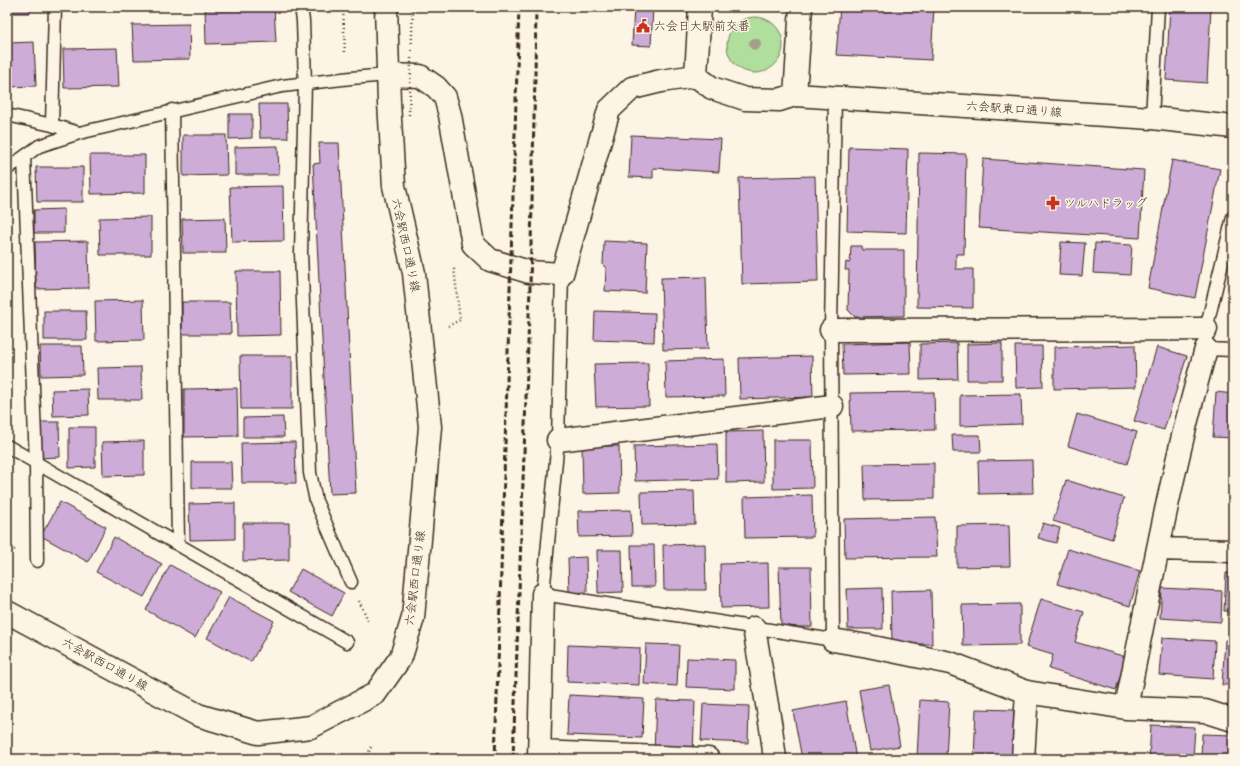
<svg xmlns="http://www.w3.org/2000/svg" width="1240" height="766" viewBox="0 0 1240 766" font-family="Delius,'Klee One',sans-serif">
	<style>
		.green { fill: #afde9d; stroke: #75845e }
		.building { fill: #cdacd7; stroke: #3b2a1e }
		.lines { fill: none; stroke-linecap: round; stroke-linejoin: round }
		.service-casing { stroke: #3b2a1e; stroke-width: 15 }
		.minor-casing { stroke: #3b2a1e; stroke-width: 25 }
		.tertiary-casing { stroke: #3b2a1e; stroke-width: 25 }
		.path { stroke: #3b2a1e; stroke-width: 2.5; stroke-dasharray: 1 3; stroke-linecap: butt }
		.service { stroke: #fcf5e5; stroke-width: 12 }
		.minor { stroke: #fcf5e5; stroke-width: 22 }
		.tertiary { stroke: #fcf5e5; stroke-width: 22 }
		.rail { stroke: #3b2a1e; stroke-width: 3; stroke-dasharray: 6 3; stroke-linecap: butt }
		.path-bridge { stroke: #3b2a1e; stroke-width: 2.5; stroke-dasharray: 1 3; stroke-linecap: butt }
		.tree { fill: #a29e89 }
		.labels { text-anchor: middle; stroke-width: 3; stroke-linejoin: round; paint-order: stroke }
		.poi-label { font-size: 12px; fill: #3b2a1e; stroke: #fcf5e5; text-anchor: start }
		.street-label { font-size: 12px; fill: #3b2a1e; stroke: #fcf5e5 }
	</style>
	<rect width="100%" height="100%" fill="#fcf5e5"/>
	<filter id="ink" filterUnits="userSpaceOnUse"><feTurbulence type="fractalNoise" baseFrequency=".025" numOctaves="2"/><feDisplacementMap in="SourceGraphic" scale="8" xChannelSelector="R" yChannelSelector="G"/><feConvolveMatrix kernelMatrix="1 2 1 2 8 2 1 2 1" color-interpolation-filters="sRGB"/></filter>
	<g filter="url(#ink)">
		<path class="green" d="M727 45a28 28 0 1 1 56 0a28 28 0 1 1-56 0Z"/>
		<path class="building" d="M7 7H30V13H7Z
			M67 7H118V10L67 11Z
			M205 7H274L276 42 206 44Z
			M634 7H653L651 46 632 45Z
			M840 7H934L931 60 836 55Z
			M1170 7H1211L1207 83 1166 80Z
			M189 24 190 59 134 60 132 25Z
			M34 42 36 86 7 87V43Z
			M117 48 119 87 64 88 63 49Z
			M259 104H287L288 138H260Z
			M229 114H252V138L229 139Z
			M183 135H226L227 175 183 176Z
			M631 135 721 139 719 172 653 168V178L629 177Z
			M319 143H339L356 493 330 494 313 164 320 163Z
			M278 146 279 175H235V147Z
			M849 147 908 149 906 233 847 231Z
			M919 153 966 154 964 254H956V269H973V308L917 307Z
			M90 155H145V193L91 194Z
			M983 159 1144 170 1140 238 979 228Z
			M1172 160 1220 169 1195 298 1148 288Z
			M36 167H83V202H37Z
			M815 176 818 282 742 284 739 178Z
			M283 186 284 241 232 242 230 187Z
			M64 209V233H34V210Z
			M151 217V255H100L99 218Z
			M225 218 226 253H183L182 219Z
			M88 241 89 288 36 289 35 242Z
			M604 241 647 243 645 293 605 291 606 268 603 265Z
			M1061 242 1085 243 1082 276 1059 275Z
			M1095 243 1132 245 1130 275 1093 273Z
			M851 246H861L862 250H904V316L855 317 848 310 849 270H845L846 262 850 263Z
			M236 271H280L281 335 237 336Z
			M706 277 708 349 663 350 661 278Z
			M143 300 144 340 96 341 95 301Z
			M182 302H230L231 334H182Z
			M44 311H86L87 340H44Z
			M595 311 655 313 654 342 594 340Z
			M910 342 911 374 843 375 842 344Z
			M957 343 958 379 920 380V344Z
			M1002 343V380H967V344Z
			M1135 345 1136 387 1054 389V347Z
			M40 346H82L83 375 41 376Z
			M1015 346H1042L1043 387 1016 388Z
			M1157 347 1187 356 1164 430 1134 421Z
			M240 356H292V409H241Z
			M812 356 813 397 740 399 739 358Z
			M7 358H8V394H7Z
			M724 359 725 396 666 397 665 361Z
			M648 363 649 406 596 407 594 364Z
			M141 367 142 400H98L97 368Z
			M237 388 238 436 184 437V389Z
			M88 389 89 415 53 416 52 390Z
			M934 392 935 430 851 431 850 393Z
			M1216 392 1233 394V438L1213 437Z
			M1021 394 1022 424 960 426V395Z
			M1077 414 1137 432 1127 464 1068 446Z
			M283 417 284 437H243V418Z
			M37 422H59L60 457 38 458Z
			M69 427H95V467L69 468Z
			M763 431 764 482 726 483V432Z
			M952 435H980L981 452H953Z
			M773 440H812L813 488 773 489Z
			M144 441V475L103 476 102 442Z
			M295 442 296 483H242L241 443Z
			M717 444 718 479 635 481 634 446Z
			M582 446H619L620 493 583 494Z
			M1032 460 1033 493 979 494 978 461Z
			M192 462H231L232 488H192Z
			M934 463V499L865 500 864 464Z
			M1066 480 1124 498 1112 539 1053 521Z
			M694 491 695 524 642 525 641 492Z
			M812 495 813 537 745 538 744 497Z
			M60 502 106 527 88 562 41 536Z
			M235 503V539L190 540 189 504Z
			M631 510 632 536 579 537 578 511Z
			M935 517 937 557 845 558 844 519Z
			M243 523H289V560L243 561Z
			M1043 523 1060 528 1056 543 1038 538Z
			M1009 525 1010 566 957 567V526Z
			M114 537 162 564 144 597 96 572Z
			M705 544 706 590H664L663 545Z
			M631 545H654L655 587H632Z
			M1068 549 1140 571 1130 606 1057 584Z
			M597 550H622L623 592 598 593Z
			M586 557 587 592 569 593 568 558Z
			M768 563 769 607 721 608 720 564Z
			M170 565 220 592 195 638 146 610Z
			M779 567H811L812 627H781Z
			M301 569 344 593 332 616 288 592Z
			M1226 573H1233V611H1224Z
			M882 588 883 629H848L847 589Z
			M1162 588 1222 591 1221 622 1160 618Z
			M931 590 932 644H892L891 591Z
			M229 597 274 621 251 662 207 638Z
			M1041 599 1084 612 1075 642 1126 657 1116 690 1049 669 1053 655 1026 647Z
			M1020 604V645L963 646 962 605Z
			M1162 638 1215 641 1213 679 1159 675Z
			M1225 640 1233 641V685H1222Z
			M646 644 679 645 677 686 644 684Z
			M568 645 640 648 639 685 567 682Z
			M687 658 735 660V689L686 687Z
			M889 685 900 746 870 751 859 690Z
			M569 695 644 699 642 738 567 735Z
			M656 700 695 701 693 753 654 752Z
			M920 700 949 702 946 759 917 757Z
			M846 701 856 759H802L793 711Z
			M703 704 749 706 748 743 701 741Z
			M976 709 1014 710 1012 759H974Z
			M1151 725 1195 727 1193 759H1149Z
			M1202 734 1233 735V759H1201Z
			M438 753 442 759H427Z"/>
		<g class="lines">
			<g class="service-casing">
				<path id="service" d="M301 7 303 21 305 83 301 253 310 473 316 501 351 582
					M172 110 178 544
					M7 115 52 125 79 133
					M1152 118 1158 7
					M52 125 55 7
					M24 157 36 463 37 561
					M7 169 39 146 79 133 282 86 351 78 388 75
					M1233 217 1206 329V349L1233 350
					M562 274 558 440 543 594 833 640 831 330 835 97
					M7 446 347 642"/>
			</g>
			<g class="minor-casing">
				<path id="minor" d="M700 7 696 76 712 88 745 99 779 100 795 95 801 7
					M831 330 1206 329
					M558 440 832 406
					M1158 549 1233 551
					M754 628 771 728 775 759
					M833 640 868 646 950 663 1027 692 1126 708 1205 711 1233 720
					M1126 708C1150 588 1172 467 1206 349
					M539 752 708 759
					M539 759 543 594
					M1023 759 1027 692"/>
			</g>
			<g class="tertiary-casing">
				<path id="tertiary" d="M388 75 420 76 436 87 445 97 450 115 473 244 490 260 529 272 562 274 609 110 632 88 661 81 696 76
					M795 95 1152 118 1233 127
					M7 612 198 715 258 733 311 727 375 694 401 657 413 618 430 427 414 273 394 186 389 102 386 7"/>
			</g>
			<path class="path" d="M343 7 345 54
				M448 326 460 320 454 268
				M7 546 15 550
				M359 601 369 622
				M366 759 371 747"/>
			<use href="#service" class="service"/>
			<use href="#minor" class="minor"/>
			<use href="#tertiary" class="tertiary"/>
			<path class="rail" d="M495 759 519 7
				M513 759 530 287 535 76 536 7"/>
			<path class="path-bridge" d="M409 115 413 7"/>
		</g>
		<circle class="tree" cx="755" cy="44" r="6"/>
	</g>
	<defs>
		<g id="civic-bare" transform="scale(1.08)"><path d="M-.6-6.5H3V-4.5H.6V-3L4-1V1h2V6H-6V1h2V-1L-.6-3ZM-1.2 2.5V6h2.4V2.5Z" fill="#c8321e" stroke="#fcf5e5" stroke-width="2.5" paint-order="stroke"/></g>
		<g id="pharmacy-bare" transform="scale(1.08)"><path d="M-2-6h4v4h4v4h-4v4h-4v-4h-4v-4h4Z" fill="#c8321e" stroke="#fcf5e5" stroke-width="2.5" paint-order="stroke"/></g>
	</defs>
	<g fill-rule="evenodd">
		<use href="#civic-bare" x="643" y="26"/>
		<use href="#pharmacy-bare" x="1053" y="203"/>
	</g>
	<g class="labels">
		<g class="poi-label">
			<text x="654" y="30">六会日大駅前交番</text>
			<text x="1064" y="207">ツルハドラッグ</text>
		</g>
		<g class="street-label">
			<text transform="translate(1014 109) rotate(4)" y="4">六会駅東口通り線</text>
			<text transform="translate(406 245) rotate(78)" y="4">六会駅西口通り線</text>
			<text transform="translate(415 578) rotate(-83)" y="4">六会駅西口通り線</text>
			<text transform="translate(105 664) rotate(29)" y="4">六会駅西口通り線</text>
		</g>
	</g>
	<rect width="1240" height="766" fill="none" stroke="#fcf5e5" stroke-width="24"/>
	<rect x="12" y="12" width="1216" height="742" fill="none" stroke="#3b2a1e" stroke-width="1.5" filter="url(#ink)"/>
</svg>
